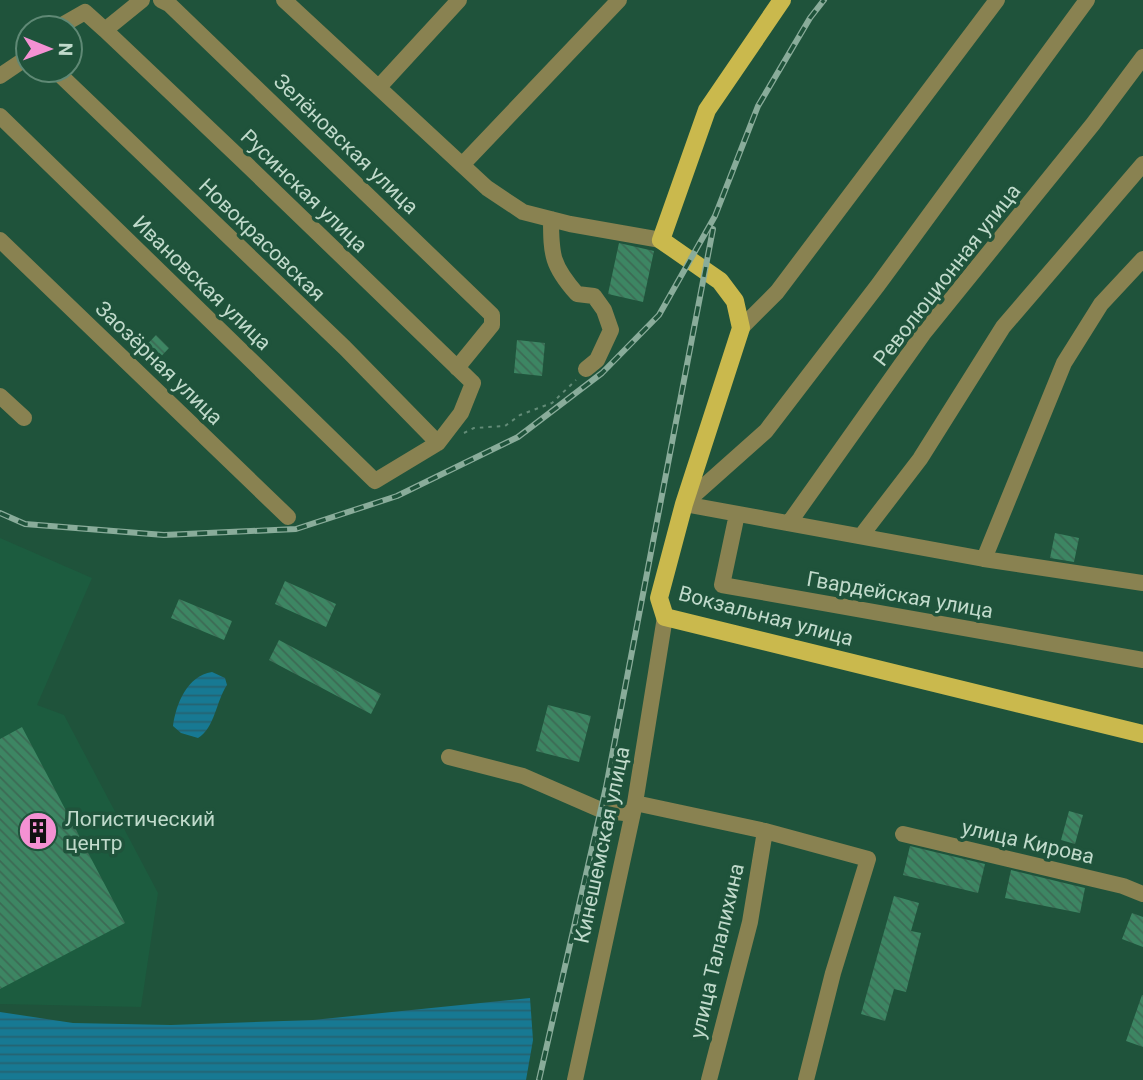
<svg xmlns="http://www.w3.org/2000/svg" width="1143" height="1080" viewBox="0 0 1143 1080" font-family="Roboto,sans-serif">
	<style>
		.built { fill: #1c5c3f }
		.water { fill: url(#water-rules) }
		.building { fill: url(#building-back-hatch) }
		.lines { fill: none; stroke-linecap: round; stroke-linejoin: round }
		.path { stroke: #628b77; stroke-width: 2; stroke-dasharray: 3.5 5; stroke-linecap: butt }
		.minor { stroke: #898251; stroke-width: 16 }
		.major { stroke: #cab94d; stroke-width: 18 }
		.rail-casing { stroke: #89ac9a; stroke-width: 6 }
		.rail { stroke: #1f533b; stroke-width: 3.5; stroke-dasharray: 10; stroke-linecap: butt }
		.labels { text-anchor: middle; stroke-width: 7; stroke-linejoin: round; paint-order: stroke }
		.street-label { font-size: 21px; fill: #c0dacb; stroke: #1f533b }
		.poi-label { font-size: 21px; fill: #c0dacb; stroke: #1f533b; text-anchor: start }
	</style>
	<defs>
		<pattern id="water-rules" width="6" height="5" patternUnits="userSpaceOnUse" patternTransform="scale(1.75)"><rect width="6" height="5" fill="#177993"/><path d="M0 2.5h6" fill="none" stroke="#256371"/></pattern>
		<pattern id="building-back-hatch" width="6" height="6" patternUnits="userSpaceOnUse" patternTransform="scale(1.75)"><rect width="6" height="6" fill="#3d8663"/><path d="M-1 5l2 2M0 0l6 6M5-1l2 2" fill="none" stroke="#3c6a54"/></pattern>
	</defs>
	<rect width="100%" height="100%" fill="#1f533b"/>
	<path class="built" d="M0 538 92 578 37 705 64 715 158 893 141 1007 0 1004Z"/>
	<path class="water" d="M212 672 225 678 227 685C216 701 215 728 198 738L181 733 173 726C176 704 187 676 212 672Z
		M530 998 533 1040 526 1080H0V1012L73 1023 171 1025 313 1020Z"/>
	<path class="building" d="M619 243 654 251 643 302 608 294Z
		M156 335 169 348 154 364 141 351Z
		M517 340 545 343 542 376 514 373Z
		M1055 533 1079 538 1074 562 1050 558Z
		M285 581 336 604 326 627 275 604Z
		M179 599 232 621 224 640 171 618Z
		M279 640 381 694 371 714 269 660Z
		M548 705 591 716 579 762 536 751Z
		M22 727 125 923 0 989V739Z
		M1069 811 1083 815 1075 844 1061 840Z
		M910 846 985 864 978 893 903 875Z
		M1011 870 1085 888 1080 913 1005 898Z
		M894 896 919 903 911 931 921 933 906 992 894 989 885 1021 861 1014Z
		M1132 913 1143 917V947L1122 939Z
		M1142 995H1143V1047L1126 1041Z"/>
	<g class="lines">
		<path class="path" d="M464 433 474 428 505 426 520 415 552 403 576 380"/>
		<path class="minor" d="M161 0 169 4 492 315V325L457 368
			M284 0 487 188 523 212 570 224 661 240
			M57 28 85 12 105 30 142 0
			M55 70 345 348 438 443
			M0 76 28 57
			M379 87 459 0
			M0 116 375 481 438 443 461 413 473 383 241 159 105 30
			M462 165 619 0
			M551 219C551 255 552 266 577 294L594 296 604 310 611 330 597 360 586 369
			M0 240 288 517
			M741 328 777 292 997 0
			M0 396 24 418
			M684 504 766 431 878 285 1087 0
			M684 504 984 559 1143 583
			M737 514 722 585 1143 660
			M789 523 923 334 1093 124 1143 57
			M861 536 920 459 1003 327 1143 164
			M984 559 1064 363 1101 304 1143 259
			M449 757 523 776 601 810 632 814
			M635 803 765 831 868 859 833 973 806 1080
			M903 834 1123 886 1143 894
			M575 1080 635 803 665 617
			M709 1080 750 922 765 831"/>
		<path class="major" d="M782 0 707 110 661 240 720 281 735 301 741 328 684 504 659 598 665 617 1143 734"/>
		<g class="rail-casing">
			<path id="rail" d="M0 513 25 524 164 535 296 529 397 496 518 437 602 373 659 315 715 216 758 106 810 18 824 0
				M539 1080 606 787 713 229"/>
		</g>
		<use href="#rail" class="rail"/>
	</g>
	<defs>
		<g id="building-disc" transform="scale(2.0125)"><circle r="9.5" fill="#f491d3" stroke="#1f533b"/><path d="M-4-6H4V6H1V3H-1V6H-4ZM-2.5-4.3h1.7v1.8h-1.7ZM.8-4.3h1.7v1.8H.8ZM-2.5-1h1.7V.8h-1.7ZM.8-1h1.7V.8H.8Z" fill="#111"/></g>
	</defs>
	<g fill-rule="evenodd">
		<use href="#building-disc" x="38" y="831"/>
	</g>
	<g class="labels">
		<g class="street-label">
			<text transform="translate(346 144) rotate(44)" y="7">Зелёновская улица</text>
			<text transform="translate(304 191) rotate(44)" y="7">Русинская улица</text>
			<text transform="translate(262 240) rotate(44)" y="7">Новокрасовская</text>
			<text transform="translate(947 275) rotate(-52)" y="7">Революционная улица</text>
			<text transform="translate(202 283) rotate(44)" y="7">Ивановская улица</text>
			<text transform="translate(159 363) rotate(44)" y="7">Заозёрная улица</text>
			<text transform="translate(900 595) rotate(10)" y="7">Гвардейская улица</text>
			<text transform="translate(766 616) rotate(15)" y="7">Вокзальная улица</text>
			<text transform="translate(1028 842) rotate(13)" y="7">улица Кирова</text>
			<text transform="translate(602 845) rotate(-78)" y="7">Кинешемская улица</text>
			<text transform="translate(717 951) rotate(-77)" y="7">улица Талалихина</text>
		</g>
		<g class="poi-label">
			<text x="65" y="826">Логистический<tspan x="65" dy="24">центр</tspan></text>
		</g>
	</g>
	<g transform="translate(49 49) rotate(91)"><circle r="33" fill="#1f533b" stroke="#5f8975" stroke-width="2"/>
	<path d="M0-5L12 26L0 18L-12 26Z" fill="#f491d3"/>
	<text y="-10" font-size="19" font-weight="bold" text-anchor="middle" fill="#c0dacb">N</text>
	</g>
</svg>
